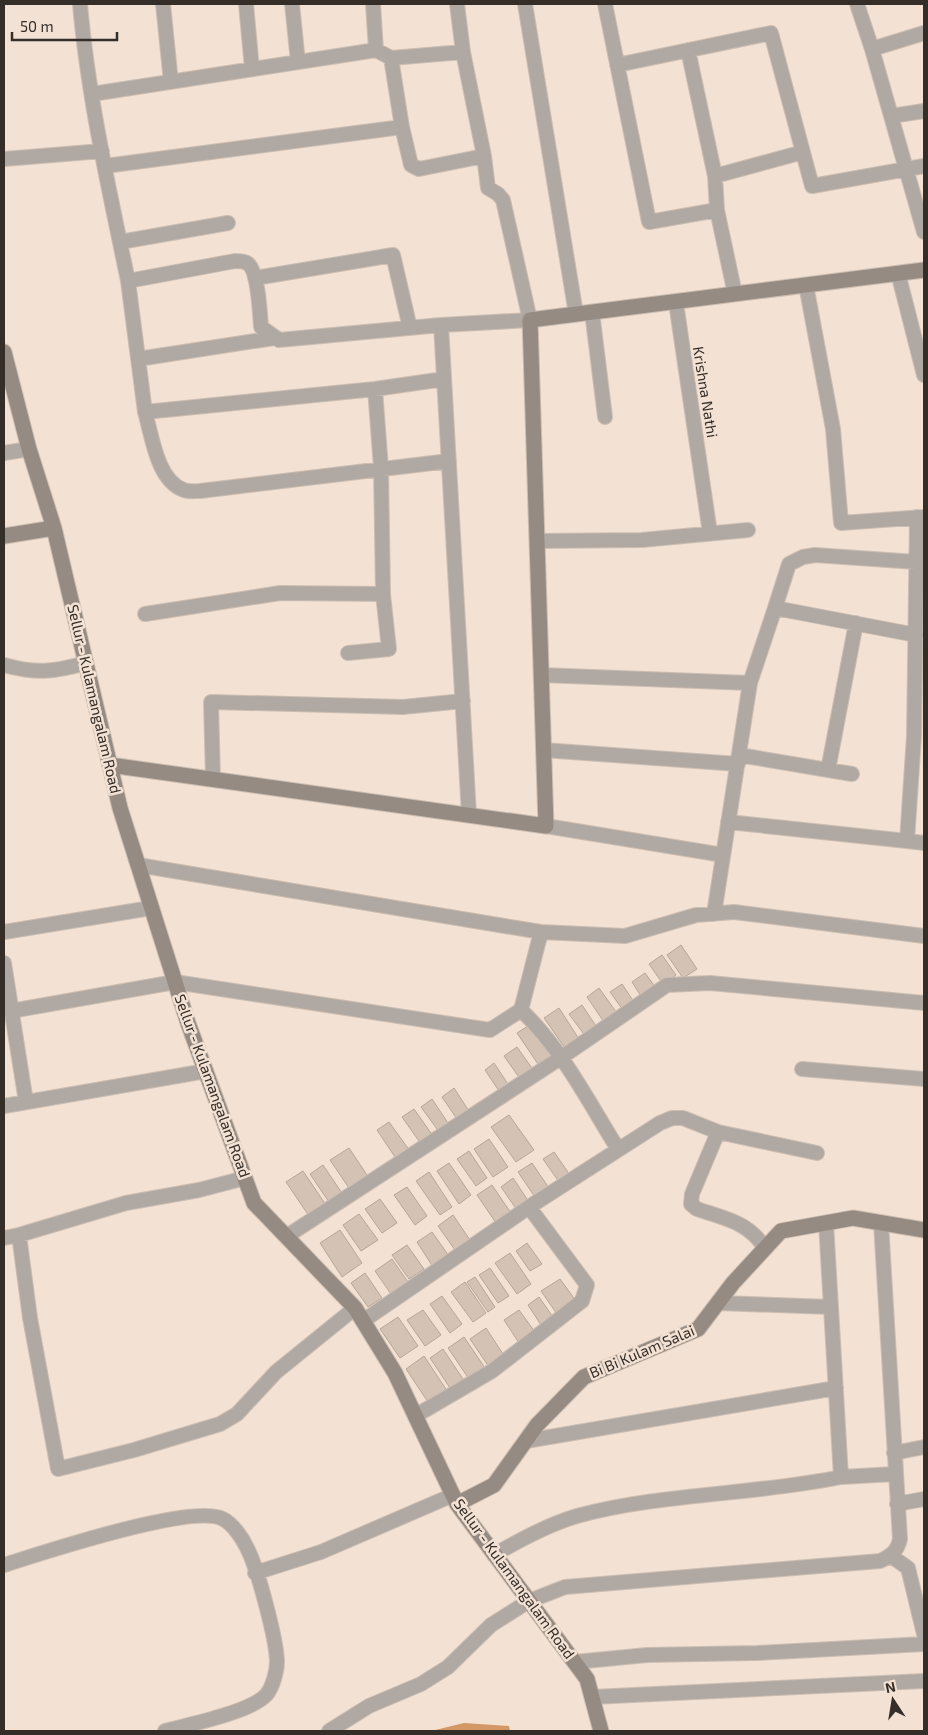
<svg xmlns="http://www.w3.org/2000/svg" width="928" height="1735" viewBox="0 0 928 1735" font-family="'Exo 2',sans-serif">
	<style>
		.water { fill: #d39866 }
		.building { fill: #d4c3b5; stroke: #b6a698 }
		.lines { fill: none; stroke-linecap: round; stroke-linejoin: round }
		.street-casing { stroke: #cdbeb2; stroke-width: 16 }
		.secondary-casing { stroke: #cdbeb2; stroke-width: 17 }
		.street { stroke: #b0a9a3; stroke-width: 14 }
		.secondary { stroke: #968b82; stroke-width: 15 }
		.labels { text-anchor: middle; stroke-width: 5; stroke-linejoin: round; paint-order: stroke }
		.street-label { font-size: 15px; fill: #342d28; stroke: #f3e2d4 }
	</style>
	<rect width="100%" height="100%" fill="#f3e2d4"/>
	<path class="water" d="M464 1723 509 1726 510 1731H431Z"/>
	<path class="building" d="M681 945 697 969 683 978 667 955Z
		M662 955 676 975 663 984 649 964Z
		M645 973 656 988 642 998 632 982Z
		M622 984 634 1002 623 1010 610 992Z
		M599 988 619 1016 606 1025 587 997Z
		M582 1005 598 1029 586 1037 569 1014Z
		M559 1008 579 1039 565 1048 544 1018Z
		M531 1024 554 1057 540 1067 517 1033Z
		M517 1047 534 1071 521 1080 504 1056Z
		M494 1063 510 1087 501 1094 485 1070Z
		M454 1088 469 1111 457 1119 442 1097Z
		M432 1099 450 1126 440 1133 421 1107Z
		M414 1109 433 1136 421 1144 402 1117Z
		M509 1115 534 1150 516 1162 491 1127Z
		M389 1122 410 1151 397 1160 377 1130Z
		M489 1139 508 1167 493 1177 474 1149Z
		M349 1148 369 1178 351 1191 330 1160Z
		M469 1151 487 1178 476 1186 457 1159Z
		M554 1152 570 1175 559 1182 543 1159Z
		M449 1163 471 1195 459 1204 437 1171Z
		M532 1163 549 1188 535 1197 518 1172Z
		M323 1165 344 1196 331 1205 310 1174Z
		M303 1171 326 1205 309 1216 286 1182Z
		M429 1172 452 1207 440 1215 416 1181Z
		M513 1178 529 1202 517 1210 501 1187Z
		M492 1185 511 1213 496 1223 477 1195Z
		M407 1187 427 1216 415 1225 394 1195Z
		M380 1199 397 1223 382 1233 365 1209Z
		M359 1214 378 1240 361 1251 343 1225Z
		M453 1215 470 1240 455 1250 438 1226Z
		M340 1230 362 1263 342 1277 320 1243Z
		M432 1232 449 1256 433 1267 417 1242Z
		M527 1243 542 1264 530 1271 516 1251Z
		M407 1245 424 1269 409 1279 392 1255Z
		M510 1253 531 1284 517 1294 495 1263Z
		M392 1259 408 1282 391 1294 375 1271Z
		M490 1268 509 1296 498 1303 479 1275Z
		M365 1273 382 1298 368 1307 351 1283Z
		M475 1277 495 1307 488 1312 467 1282Z
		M560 1279 576 1301 557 1314 541 1291Z
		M465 1282 486 1313 473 1322 451 1292Z
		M442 1296 462 1324 450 1333 430 1304Z
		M539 1297 553 1317 541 1325 528 1305Z
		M423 1310 441 1335 425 1346 407 1320Z
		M519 1310 535 1332 519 1343 504 1320Z
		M398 1317 418 1346 400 1358 380 1329Z
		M486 1328 505 1357 489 1367 470 1339Z
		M464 1337 485 1368 469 1379 448 1348Z
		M443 1349 463 1379 450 1388 430 1358Z
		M424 1356 446 1389 428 1402 406 1369Z"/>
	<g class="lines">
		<g class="street-casing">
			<path id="street" d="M80 4C88 97 109 189 128 281L235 261C238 261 244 261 247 263 258 269 260 314 261 327L279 340 441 325 530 320 503 200 498 194 488 188 484 156 419 169 411 165 402 127 105 166
				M163 4 171 82
				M246 4 252 69
				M292 4 298 62
				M373 4 376 50 391 58 402 127
				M457 4 463 52 484 156
				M525 4 576 314
				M605 4 649 222 717 210 735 294
				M857 4 872 49 924 232
				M872 49 924 33
				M688 50 715 176 717 210
				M391 58 463 52
				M617 65 771 33 812 186 924 166
				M92 94 376 50
				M891 116 924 111
				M4 159 102 151
				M715 176 803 152
				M120 242 228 223
				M898 273 924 375
				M255 278 393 255 410 328
				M128 281 145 412 375 389 444 379
				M806 285 833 429 841 523 924 517
				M676 303 710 533
				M592 312 605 417
				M441 325 469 815
				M138 359 274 338
				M145 412C152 436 157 481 184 490 188 492 195 491 200 491L449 461
				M4 453 29 449
				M537 541 642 540 748 530
				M145 614 280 593 383 594 381 468 375 389
				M916 635 775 608 789 564 803 557 815 555 916 562
				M348 653 389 649 383 594
				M4 665C36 674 54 672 86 663
				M541 675 750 683 714 914
				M750 683 775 608
				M543 750 738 764
				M739 755 852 774
				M828 770 856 623
				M213 779 211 702 403 707 463 701
				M728 822 907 841 914 736 917 517
				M546 826 723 855
				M907 841 924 843
				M138 865 541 932 625 936 696 915 734 912 924 936
				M4 932 151 908
				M4 963 26 1102
				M521 1010C562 1049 588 1101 618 1149
				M11 1011 175 982 490 1030 521 1010 541 932
				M802 1069 924 1079
				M4 1106 206 1071
				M718 1132 817 1153
				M245 1178 199 1190 126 1203 19 1235 30 1318 58 1469 134 1450 220 1424 237 1414 276 1372 355 1308
				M287 1236 562 1057 667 985 710 983 924 1003
				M4 1238 19 1235
				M718 1303 831 1307
				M363 1321 529 1207 660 1123 672 1118H683L718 1132 692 1194 691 1204 697 1209C726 1219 748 1222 765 1248
				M415 1416 492 1371 582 1301 587 1285 529 1207
				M526 1441 836 1388
				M894 1453 924 1447
				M841 1477 895 1474
				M897 1504 924 1499
				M494 1555C521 1539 547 1525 577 1516 661 1493 755 1495 841 1477L826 1223
				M891 1556 908 1568 924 1634
				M4 1565C42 1553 192 1503 223 1519 233 1524 243 1539 247 1548 258 1569 276 1638 277 1661 277 1671 273 1686 267 1694 252 1712 190 1724 165 1731
				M255 1573 321 1552 453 1495
				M575 1662 647 1655 757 1653 924 1644
				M592 1697 924 1681
				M329 1731 369 1706 421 1684 448 1667 491 1625 529 1601 565 1587 880 1561C891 1556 897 1552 900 1539L881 1223"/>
		</g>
		<g class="secondary-casing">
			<path id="secondary" d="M4 352 29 449 54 528 120 808 188 1023 254 1203 355 1308 395 1373 457 1504 587 1679 601 1731
				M4 536 54 528
				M110 765 546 826 530 320 924 270
				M457 1504 494 1485 537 1425 584 1377 698 1329 733 1283 781 1231 853 1218 924 1230"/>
		</g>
		<use href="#street" class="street"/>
		<use href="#secondary" class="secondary"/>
	</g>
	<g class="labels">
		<g class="street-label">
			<text transform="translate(705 392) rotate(81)" y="5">Krishna Nathi</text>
			<text transform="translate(94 699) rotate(77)" y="5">Sellur - Kulamangalam Road</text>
			<text transform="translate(212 1086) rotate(70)" y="5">Sellur - Kulamangalam Road</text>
			<text transform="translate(642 1352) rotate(-23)" y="5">Bi Bi Kulam Salai</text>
			<text transform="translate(514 1579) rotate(54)" y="5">Sellur - Kulamangalam Road</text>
		</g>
	</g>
	<rect width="928" height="1735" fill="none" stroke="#342d28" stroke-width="10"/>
	<g transform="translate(893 1700) rotate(348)" stroke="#f3e2d4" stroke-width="4" paint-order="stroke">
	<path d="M0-4L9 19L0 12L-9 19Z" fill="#342d28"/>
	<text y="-8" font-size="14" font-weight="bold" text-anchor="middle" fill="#342d28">N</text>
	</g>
	<path d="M12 32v8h105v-8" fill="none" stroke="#342d28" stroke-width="2.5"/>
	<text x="20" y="32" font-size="15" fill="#342d28" stroke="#f3e2d4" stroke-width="4" paint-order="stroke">50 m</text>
</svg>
